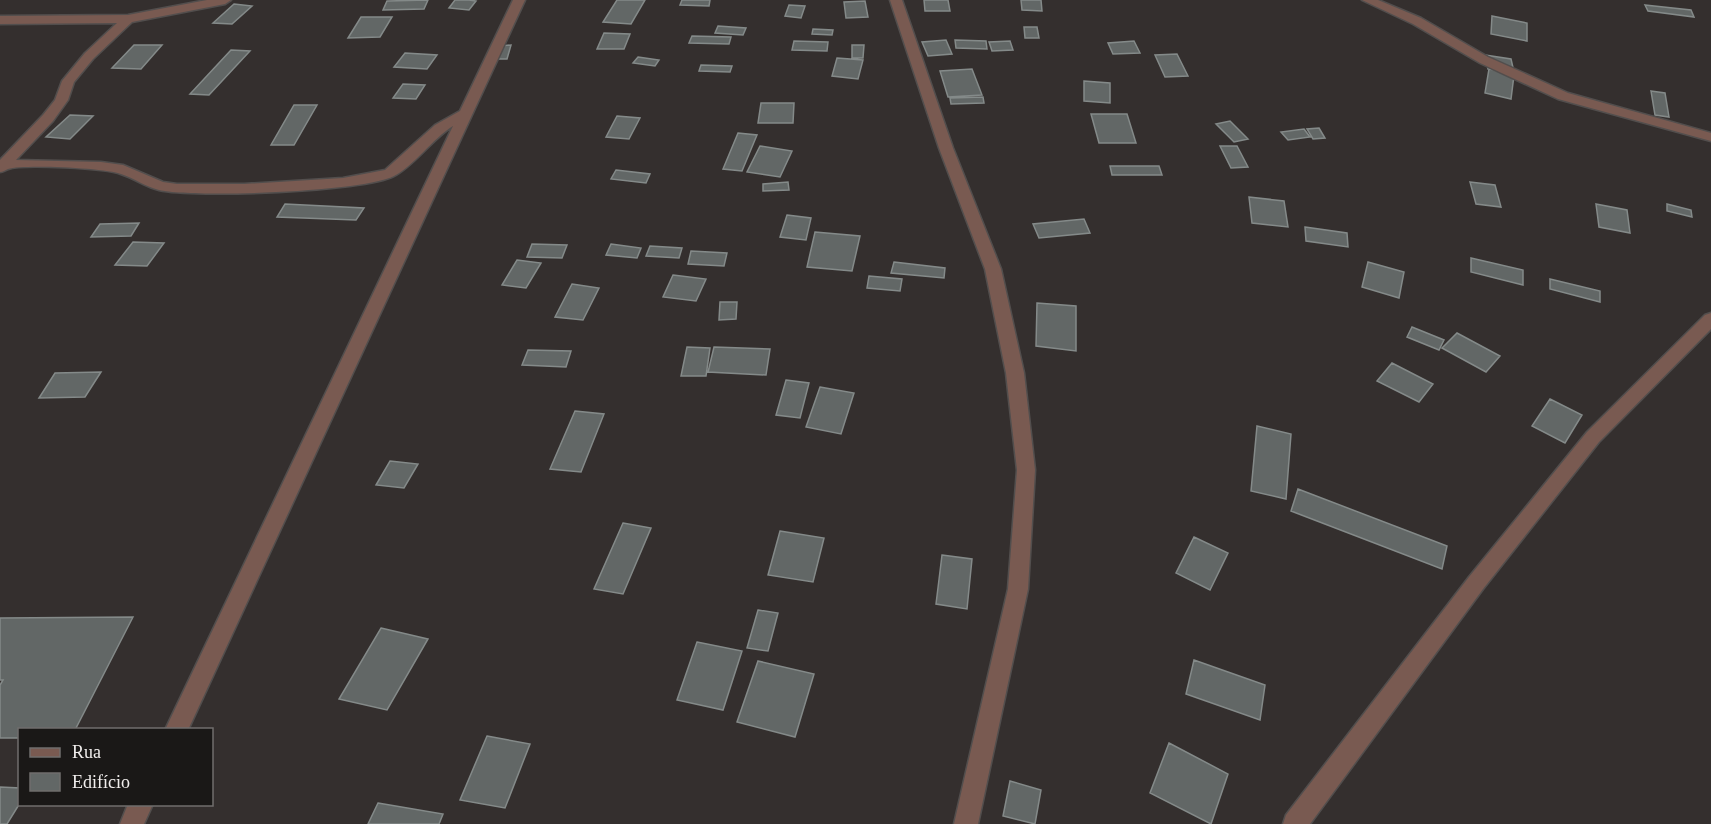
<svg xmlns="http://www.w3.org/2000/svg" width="1711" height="824" viewBox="0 0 1711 824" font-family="'Times New Roman',serif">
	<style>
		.building { fill: #626766; stroke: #848a89; stroke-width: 1.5 }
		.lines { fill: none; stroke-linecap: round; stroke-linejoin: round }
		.minor-casing { stroke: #524e4d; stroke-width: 3 }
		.minor { fill: #795a51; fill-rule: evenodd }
	</style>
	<rect width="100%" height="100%" fill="#342f2e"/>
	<path class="building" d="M428 0 424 9 383 10 387 1Z
		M455 0H469L476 1 469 10 449 8Z
		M617 0H645L631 24 603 22Z
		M682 0H710L709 6 680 5Z
		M924 0H948L950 11H925Z
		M1021 0H1041L1042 11 1022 10Z
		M865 1 868 17 846 18 844 2Z
		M234 4 252 6 232 24 213 23Z
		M789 5 805 6 801 18 785 16Z
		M1645 5 1691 10 1694 17 1648 11Z
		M1492 16 1527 23V41L1491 34Z
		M361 17H392L380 37 348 38Z
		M718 26 746 28 743 35 715 33Z
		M1024 27H1037L1039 38H1025Z
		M813 29 833 30 832 35 812 34Z
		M604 33 630 34 624 49H597Z
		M692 36 731 37 729 44 689 43Z
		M946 40 952 54 928 56 922 42Z
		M955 40 986 41 987 49 956 48Z
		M794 41 828 42 827 51 792 50Z
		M1010 41 1013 50 992 51 989 42Z
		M1134 41 1140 53 1113 54 1108 43Z
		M134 45H162L141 69 112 68Z
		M511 45 507 59H495L499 46Z
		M852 45H864L863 58H852Z
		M231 50 250 51 209 95 190 94Z
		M405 53 437 55 427 69 394 67Z
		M1177 54 1188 76 1165 77 1155 55Z
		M1485 55 1511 59 1514 72 1488 69Z
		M638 57 659 60 655 66 633 63Z
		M837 58 863 60 858 79 832 76Z
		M701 65 732 66 730 72 699 71Z
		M972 69 982 95 948 97 940 71Z
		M1489 69 1514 75 1511 99 1485 93Z
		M1084 81 1110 83V103L1084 101Z
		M403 84 425 85 416 99 393 98Z
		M1651 91 1665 93 1669 117 1655 115Z
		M983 97 984 103 951 104 950 98Z
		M761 103H794L793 123H758Z
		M294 105H317L294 145H271Z
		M1091 114H1127L1136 143H1099Z
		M70 115 93 116 70 139 46 137Z
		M617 116 640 118 629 139 606 137Z
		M1230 121 1248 139 1234 142 1216 124Z
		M1319 128 1325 138 1313 139 1307 129Z
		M1304 129 1310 137 1288 140 1281 132Z
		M738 133 757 135 742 171 723 169Z
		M760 146 792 151 780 177 747 172Z
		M1220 146H1237L1248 167 1231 168Z
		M1110 166H1159L1162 175H1112Z
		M616 170 650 174 646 183 611 179Z
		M788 182 789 190 763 191V184Z
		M1470 182 1495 185 1501 207 1476 204Z
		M1249 197 1284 201 1288 227 1252 223Z
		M285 204 364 208 356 220 277 217Z
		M1596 204 1627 210 1630 233 1599 227Z
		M1667 204 1691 210 1692 217 1667 211Z
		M787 215 811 218 806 240 780 237Z
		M1084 219 1090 233 1039 238 1033 224Z
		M139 223 131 236 91 237 100 224Z
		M1305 227 1347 233 1348 247 1306 241Z
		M815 232 860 236 852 271 807 267Z
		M133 242 164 243 147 266 115 265Z
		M532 244 567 245 562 258 527 257Z
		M611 244 641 248 637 258 606 255Z
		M650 246 682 248 679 258 646 256Z
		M691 251 727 253 724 266 688 264Z
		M1471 258 1523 270V285L1471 272Z
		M517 260 541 263 526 288 502 285Z
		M894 262 945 268 944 278 891 273Z
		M1368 262 1404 272 1399 298 1362 287Z
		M673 275 706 279 696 301 663 297Z
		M869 276 902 279 900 291 867 288Z
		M1550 279 1600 291V302L1550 289Z
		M572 284 599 288 583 320 555 317Z
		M720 302H737L736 319 719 320Z
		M1037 303 1076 306V351L1036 346Z
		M1412 327 1444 340 1439 350 1407 337Z
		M1457 333 1500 356 1486 372 1442 348Z
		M687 347 710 348 706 376H681Z
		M714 347 770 349 766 375 708 372Z
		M528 350 571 351 566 367 522 365Z
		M1392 363 1433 384 1419 402 1377 381Z
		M101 372 85 397 39 398 55 373Z
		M786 380 809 383 800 418 776 415Z
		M820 387 854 393 841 434 806 427Z
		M1550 399 1582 415 1565 443 1532 426Z
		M575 411 604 414 581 472 550 469Z
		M1257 426 1291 434 1286 499 1251 491Z
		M390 461 418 464 404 488 376 485Z
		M1298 489 1447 546 1442 569 1291 511Z
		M623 523 651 528 623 594 594 589Z
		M780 531 824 538 813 582 768 575Z
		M1194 537 1228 553 1210 590 1176 573Z
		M942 555 972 559 967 609 936 604Z
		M758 610 778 613 768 651 747 648Z
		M133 617 75 730H20V738H0V685L3 680H0V618Z
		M381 628 428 639 387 710 339 699Z
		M697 642 742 651 723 710 677 700Z
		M1194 660 1265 685 1260 720 1186 694Z
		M758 661 814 674 795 737 737 722Z
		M487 736 530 744 505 808 460 800Z
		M1169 743 1228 774 1211 824 1150 793Z
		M1010 781 1041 790 1035 824 1003 816Z
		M0 787 20 788V803L7 824H0Z
		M378 803 443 814 439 824H368Z"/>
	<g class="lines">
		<g class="minor-casing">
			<path id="minor" d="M207 0H231L225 4 132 22 93 59 74 82 68 100 53 121 16 160 101 162 123 165 163 182 177 184H244L343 178 385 170 435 125 460 111 513 0H525L188 730H165L453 126C432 139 414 166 394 176 364 192 194 198 159 190 146 187 134 178 121 174 106 168 23 164 8 169 5 170 3 172 0 172V160L43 115 55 100 62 81 85 53 117 23 0 24V16L128 15Z
				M890 0H902L953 148 1001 269 1024 373 1035 470 1028 589 978 824H954L1008 589 1017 470 1006 373 985 269 939 148Z
				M1362 0H1378L1421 18 1488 57 1568 93 1711 133V141L1558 99 1480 63 1413 24Z
				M1711 313V329L1599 442 1483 589 1310 824H1283L1286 815 1469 577 1587 432 1705 315Z
				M128 804H153L144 824H120Z"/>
		</g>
		<use href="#minor" class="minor"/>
	</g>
	<rect x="18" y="728" width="195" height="78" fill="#1a1817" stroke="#706e6d" stroke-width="1.5"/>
	<rect x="30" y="748" width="30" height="9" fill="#795a51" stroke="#706e6d" stroke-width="1.5"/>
	<text x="72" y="758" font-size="18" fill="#f1eeed">Rua</text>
	<rect x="30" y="773" width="30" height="18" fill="#626766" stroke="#706e6d" stroke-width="1.5"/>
	<text x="72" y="788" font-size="18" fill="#f1eeed">Edifício</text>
</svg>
